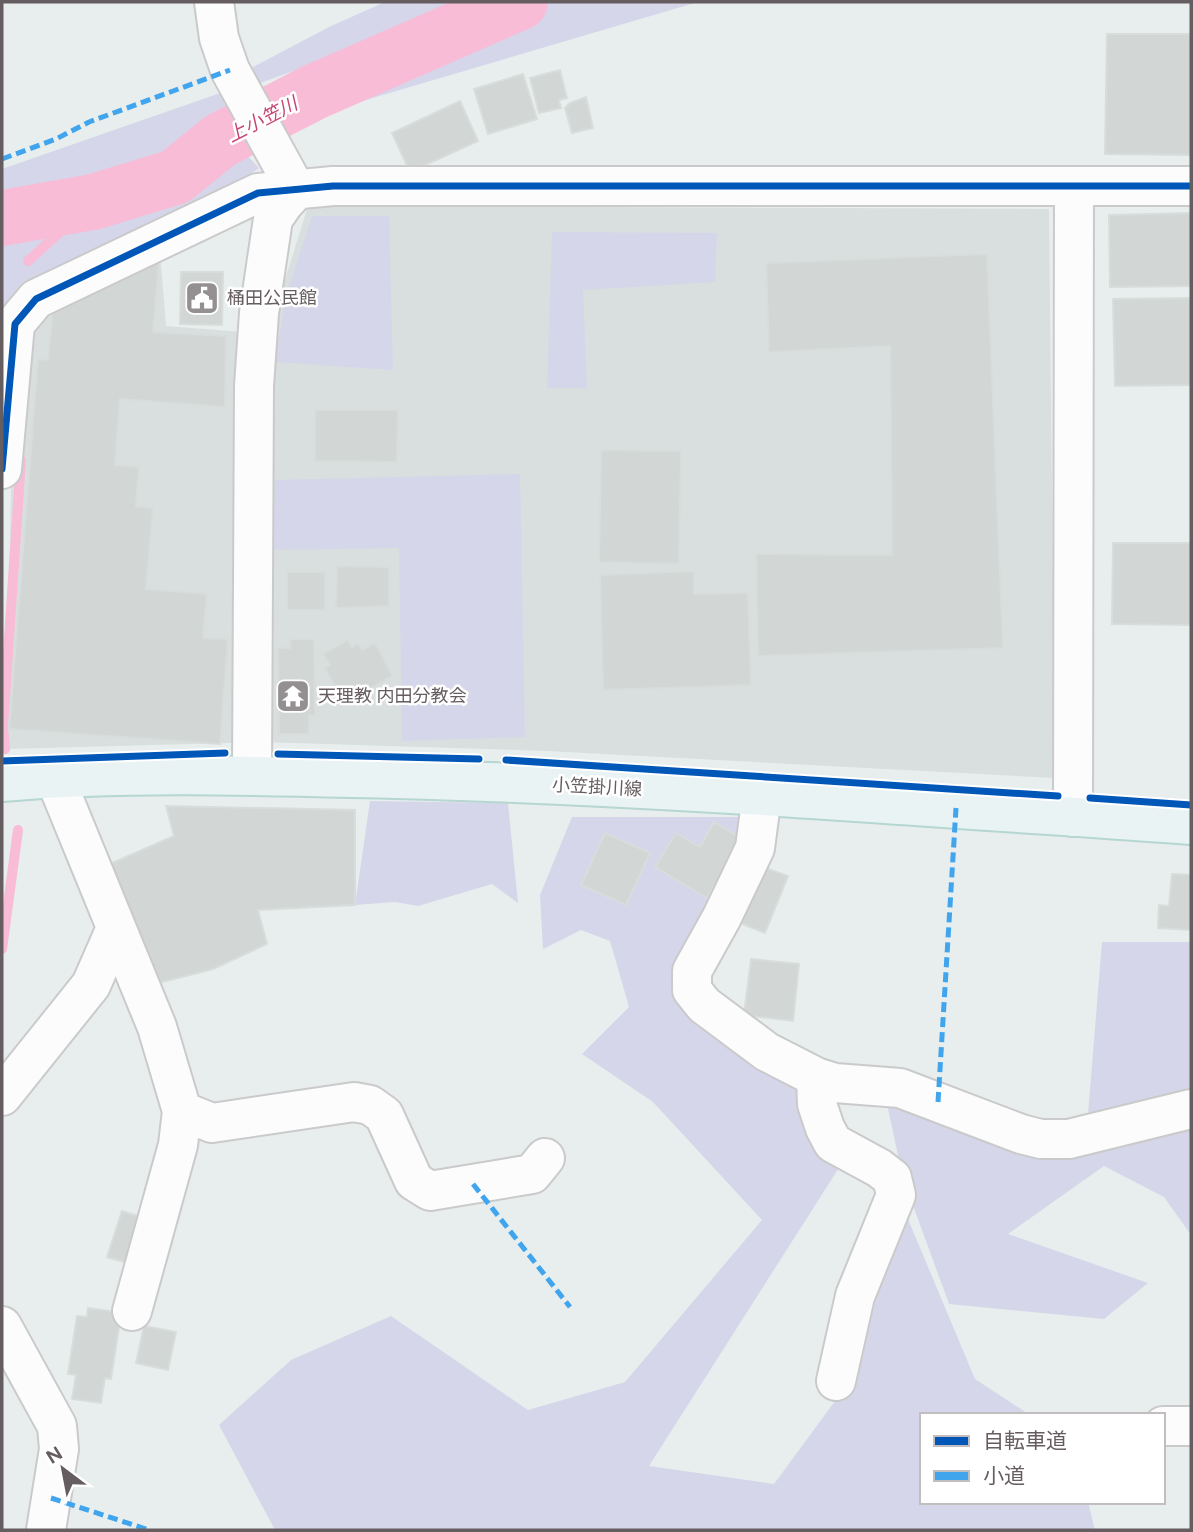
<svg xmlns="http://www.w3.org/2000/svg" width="1193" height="1532" viewBox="0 0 1193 1532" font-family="Figtree,'Noto Sans JP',sans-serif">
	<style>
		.industrial { fill: #d9dfde }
		.green { fill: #d6d6ea }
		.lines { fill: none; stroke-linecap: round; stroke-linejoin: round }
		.stream { stroke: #f8bcd6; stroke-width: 10 }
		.river { stroke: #f8bcd6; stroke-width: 56 }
		.building { fill: #d2d6d5; stroke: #d8dddc; stroke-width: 2 }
		.minor-casing { stroke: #cacacb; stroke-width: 42 }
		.major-casing { stroke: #b5d6d1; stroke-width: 42 }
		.minor { stroke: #fcfcfc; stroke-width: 38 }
		.major { stroke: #e9f3f3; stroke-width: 38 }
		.quiet { stroke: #41a5ee; stroke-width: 5; stroke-dasharray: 10 5; stroke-linecap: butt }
		.cycleway-casing { stroke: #fff; stroke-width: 11 }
		.cycleway { stroke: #0057b8; stroke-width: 7 }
		.labels { text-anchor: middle; stroke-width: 5; stroke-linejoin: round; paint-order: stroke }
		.poi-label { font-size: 18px; fill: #665d60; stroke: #fff; text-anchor: start }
		.street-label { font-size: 18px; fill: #665d60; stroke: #fff }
		.water-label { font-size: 19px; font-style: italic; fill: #c54672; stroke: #fff }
	</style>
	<rect width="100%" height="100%" fill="#e8eeed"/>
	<path class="industrial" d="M308 206 1049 209 1055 778 547 751 262 742 5 749 15 324 160 251 166 326 268 334Z"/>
	<path class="green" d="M385 2H698L359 102 332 57 252 86 251 68 329 27Z
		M226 91 242 150 259 168 234 185 2 315V169Z
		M312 216H389L393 370 275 362 286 296Z
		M552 232 717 233 715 282 583 290 587 388H547Z
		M520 474 525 737 402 741 399 548 273 550 275 480Z
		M370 801 508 803 518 903 492 884 418 906 395 902 355 905Z
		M572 817H744L734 853 680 968 805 1089 842 1163 649 1466 774 1484 849 1382 905 1212 975 1379 1030 1415H922V1502H1088L1095 1530H275L219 1425 291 1360 391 1316 528 1410 625 1382 762 1220 653 1102 582 1054 629 1007 610 941 581 930 543 949 540 895Z
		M1102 942H1191V1089L1163 1098 1088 1114Z
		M885 1095 1051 1151 1191 1114V1235L1164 1197 1104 1166 1008 1234 1148 1283 1104 1319 949 1304 903 1178Z"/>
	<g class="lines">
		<path class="stream" d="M28 261 93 202
			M5 749 3 727 21 460
			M2 949 18 830"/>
		<path class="river" d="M2 218 93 202 175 177 221 140 314 92 520 2"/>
	</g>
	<path class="building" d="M1107 34H1191V155L1105 154Z
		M560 70 567 98 559 100 561 108 539 113 530 78Z
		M523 74 537 119 488 134 474 89Z
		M586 97 593 128 572 133 565 108 570 103Z
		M460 101 478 141 410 172 392 133Z
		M1191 213V286L1110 287 1109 215Z
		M160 251 153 332 226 336 225 407 120 399 115 465 139 467 136 506 153 508 146 589 207 594 203 638 228 639 220 744 9 729 38 359 48 360 53 307Z
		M987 254 1003 648 758 656 756 554 892 555 890 346 769 352 766 263Z
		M181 272H223L222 325 180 324Z
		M1191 298V385L1115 386 1113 299Z
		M315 410H398L397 462 315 461Z
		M601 450 681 451 679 564 599 562Z
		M1113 543H1191V625L1112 624Z
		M337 566 389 567V606L336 608Z
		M694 571V594L748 593 751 685 603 690 600 575Z
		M287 572H325V610H287Z
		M291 639H314L315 715 309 716V734H279L278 648H290Z
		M348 640 352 647 358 643 362 650 375 643 393 676 344 703 325 668 330 665 323 654Z
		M166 806 355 810V905L258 910 267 944 213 969 154 984 103 867 174 836Z
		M714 822 742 839 707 898 655 867 676 833 700 847Z
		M605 833 650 853 626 905 581 885Z
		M763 867 788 876 765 933 740 923Z
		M1172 874 1191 875V930L1158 928 1159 905 1169 906Z
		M751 959 799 964 793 1021 744 1015Z
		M122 1211 141 1217 127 1263 107 1257Z
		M88 1308 117 1312 115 1321H120L111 1379 105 1378 101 1403 72 1399 76 1375 68 1374 77 1316 87 1317Z
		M144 1326 176 1332 168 1370 136 1363Z"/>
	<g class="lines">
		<g class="minor-casing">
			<path id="minor" d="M214 2 219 38 230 70 296 190
				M2 469 15 324 36 299 258 193 333 186H1191
				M252 775 254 386 259 313 273 219 284 203 296 190
				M55 778 157 1027 182 1111 212 1123 354 1102 370 1105 384 1115 414 1181 430 1191 532 1174 545 1158
				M762 795 755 848 722 917 692 971V990L704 1005 767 1052 816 1077 835 1083 900 1088 1021 1134 1041 1139H1069L1191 1109
				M1073 817 1074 187
				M816 1077 817 1104 825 1128 833 1143 879 1168 892 1178 896 1195 855 1296 836 1381
				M2 1096 91 985 116 928
				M132 1311 178 1145 182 1111
				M2 1326 57 1426 59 1449 46 1530
				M1163 1426H1191"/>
		</g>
		<g class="major-casing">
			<path id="major" d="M2 782C133 771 265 776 397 779 662 786 926 807 1191 825"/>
		</g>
		<use href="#minor" class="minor"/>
		<use href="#major" class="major"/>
		<path class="quiet" d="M2 159 56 139 89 122 230 70
			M938 1102 956 808
			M473 1184 570 1307
			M51 1498 149 1530"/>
		<g class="cycleway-casing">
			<path id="cycleway" d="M2 469 15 324 36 299 258 193 333 186H1191
				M278 754 479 759
				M506 760 1058 796
				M2 761 225 753
				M1090 798 1191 805"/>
		</g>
		<use href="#cycleway" class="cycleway"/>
	</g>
	<defs>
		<g id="civic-square" transform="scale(1.75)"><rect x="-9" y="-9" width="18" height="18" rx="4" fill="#949091" stroke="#fff"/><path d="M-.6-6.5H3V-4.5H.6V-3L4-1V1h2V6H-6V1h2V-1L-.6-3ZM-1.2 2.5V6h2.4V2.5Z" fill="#fff"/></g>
		<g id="temple-square" transform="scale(1.75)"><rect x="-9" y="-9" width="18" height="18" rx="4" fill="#949091" stroke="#fff"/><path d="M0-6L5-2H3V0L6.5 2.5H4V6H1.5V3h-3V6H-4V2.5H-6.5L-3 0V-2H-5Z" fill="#fff"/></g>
	</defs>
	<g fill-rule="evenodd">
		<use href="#civic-square" x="202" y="298"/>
		<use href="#temple-square" x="293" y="696"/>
	</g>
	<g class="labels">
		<g class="poi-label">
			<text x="227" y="304">桶田公民館</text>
			<text x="318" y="702">天理教 内田分教会</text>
		</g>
		<g class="street-label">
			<text transform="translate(597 787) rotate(3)" y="6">小笠掛川線</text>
		</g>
		<g class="water-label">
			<text transform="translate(262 119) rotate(-27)" y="7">上小笠川</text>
		</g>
	</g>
	<rect width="1193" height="1532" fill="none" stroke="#665d60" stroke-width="7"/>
	<rect x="920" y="1413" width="245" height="91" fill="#ffffff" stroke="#c2bebf" stroke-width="2"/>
	<rect x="934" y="1436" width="35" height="10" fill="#0057b8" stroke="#c2bebf" stroke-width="2"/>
	<text x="983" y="1448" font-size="21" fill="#665d60">自転車道</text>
	<rect x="934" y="1471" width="35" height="10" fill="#41a5ee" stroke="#c2bebf" stroke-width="2"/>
	<text x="983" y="1483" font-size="21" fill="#665d60">小道</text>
	<g transform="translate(63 1469) rotate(328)" stroke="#ffffff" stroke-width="5" paint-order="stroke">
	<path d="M0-5L12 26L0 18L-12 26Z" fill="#665d60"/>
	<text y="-10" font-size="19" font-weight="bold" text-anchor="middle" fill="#665d60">N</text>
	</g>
</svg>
